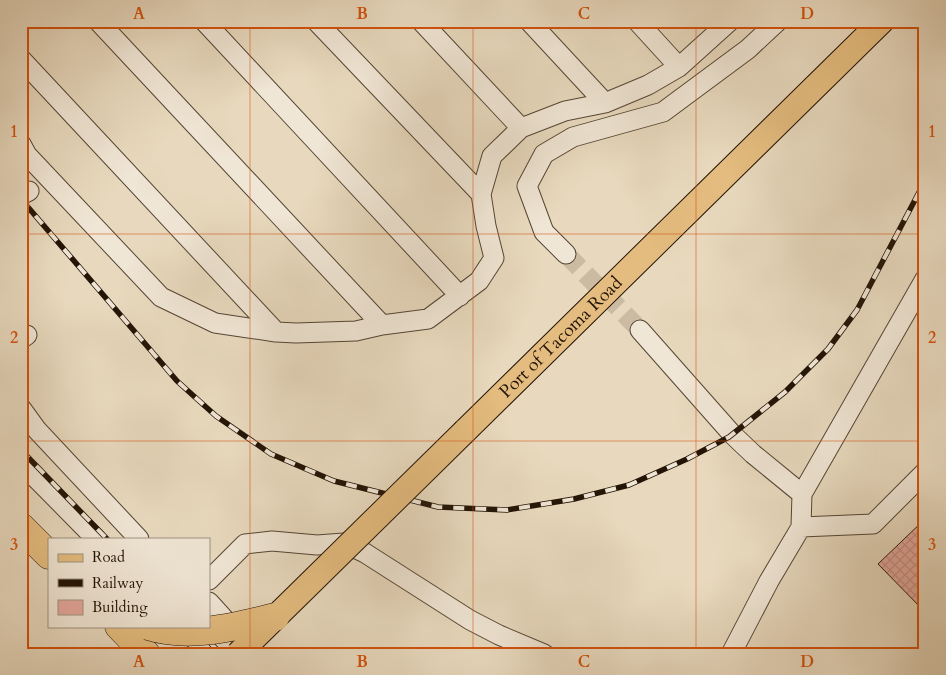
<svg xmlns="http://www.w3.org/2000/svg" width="946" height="675" viewBox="0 0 946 675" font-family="Cardo,serif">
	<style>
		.building { fill: url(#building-cross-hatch); stroke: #231406 }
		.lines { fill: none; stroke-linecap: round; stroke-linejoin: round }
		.minor-tunnel { stroke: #cabba2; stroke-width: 19; stroke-dasharray: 19 9; stroke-linecap: butt }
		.minor-casing { stroke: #544534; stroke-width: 21 }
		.major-casing { stroke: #231406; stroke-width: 26 }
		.highway-casing { stroke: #231406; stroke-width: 29 }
		.minor { stroke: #f0e6d5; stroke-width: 19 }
		.major { stroke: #e4bc7f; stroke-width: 24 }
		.highway { stroke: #e4bc7f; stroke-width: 28 }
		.rail-casing { stroke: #231406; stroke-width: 5.5 }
		.rail { stroke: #f0e6d5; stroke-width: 4; stroke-dasharray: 11; stroke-linecap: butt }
		.major-bridge-casing { stroke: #231406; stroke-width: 26; stroke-linecap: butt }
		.highway-bridge-casing { stroke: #231406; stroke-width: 29; stroke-linecap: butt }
		.major-bridge { stroke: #e4bc7f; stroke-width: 24 }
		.highway-bridge { stroke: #e4bc7f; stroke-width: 28 }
		.grid { fill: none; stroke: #d4520b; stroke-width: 1; stroke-opacity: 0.55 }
		.labels { text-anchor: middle; stroke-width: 4; stroke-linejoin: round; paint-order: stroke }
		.street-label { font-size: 18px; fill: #231406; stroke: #f0e6d5 }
		.neatline { fill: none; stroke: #d4520b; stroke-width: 2 }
		.grid-label { font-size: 16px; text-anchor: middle; font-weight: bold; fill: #d4520b }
	</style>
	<defs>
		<pattern id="building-cross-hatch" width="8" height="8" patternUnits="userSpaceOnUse" patternTransform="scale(1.25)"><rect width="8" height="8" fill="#e5a89c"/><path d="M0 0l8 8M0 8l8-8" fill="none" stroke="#c49085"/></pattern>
	</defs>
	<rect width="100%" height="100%" fill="#e8d9be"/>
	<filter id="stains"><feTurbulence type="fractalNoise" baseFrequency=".004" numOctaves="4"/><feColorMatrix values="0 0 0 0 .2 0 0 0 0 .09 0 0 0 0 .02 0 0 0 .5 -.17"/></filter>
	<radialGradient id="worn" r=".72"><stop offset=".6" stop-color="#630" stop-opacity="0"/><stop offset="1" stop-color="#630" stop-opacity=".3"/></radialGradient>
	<path class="building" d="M925 519V612L878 564Z"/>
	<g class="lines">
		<path class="minor-tunnel" d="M566 254 640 330"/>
		<g class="minor-casing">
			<path id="minor" d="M98 21 382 325
				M204 21 460 296
				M316 21 481 194
				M421 21 521 128
				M529 21 605 103
				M637 21 679 67
				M21 59 276 332
				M21 144 27 155 161 297 215 323 276 332 296 333 356 331 382 325 428 319 479 281 494 258 486 226 481 194 492 156 521 128 565 111 605 103 648 85 679 67 730 21
				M21 195 29 191
				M566 254 544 232 527 186 544 154 573 137 663 112 748 49 778 21
				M640 330 732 434 753 454 802 494
				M21 339 27 335
				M21 408 37 430 139 539
				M21 463 96 539
				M801 527 873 524 925 472
				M209 580 245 544 272 541 317 545 344 543 365 553 470 620 499 635 544 654
				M209 602 256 654
				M183 627 209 654
				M731 654 769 581 801 527 802 494 925 279"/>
		</g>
		<g class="major-casing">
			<g id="major">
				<path id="s1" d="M465 431 882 21"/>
			</g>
		</g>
		<g class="highway-casing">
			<path id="highway" d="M21 527 49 555
				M119 626 146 654"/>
		</g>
		<use href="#minor" class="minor"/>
		<use href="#major" class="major"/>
		<use href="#highway" class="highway"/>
		<g class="rail-casing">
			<path id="rail" d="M21 199 177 381 216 416 271 454 334 481 438 507 507 510 574 499 629 485 687 459 729 437 785 392 828 349 857 310 925 181
				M21 450 107 539
				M194 626 221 654"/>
		</g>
		<use href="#rail" class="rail"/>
		<g class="major-bridge-casing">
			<path id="major-bridge" d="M238 654 465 431"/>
		</g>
		<g class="highway-bridge-casing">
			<path id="highway-bridge" d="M148 626C189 639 235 627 275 617"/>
		</g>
		<use href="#major-bridge" class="major-bridge"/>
		<use href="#highway-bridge" class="highway-bridge"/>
	</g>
	<path class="grid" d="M250 21V654M473 21V654M696 21V654M21 234H925M21 441H925"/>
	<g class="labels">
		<g class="street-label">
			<text dy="6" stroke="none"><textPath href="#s1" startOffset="134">Port of Tacoma Road</textPath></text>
		</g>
	</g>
	<rect width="946" height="675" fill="none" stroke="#e8d9be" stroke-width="55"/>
	<rect x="48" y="538" width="162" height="90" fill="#f0e6d5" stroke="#9e9282"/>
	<rect x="58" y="554" width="25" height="8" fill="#e4bc7f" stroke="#9e9282"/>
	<text x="92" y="562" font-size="15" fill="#231406">Road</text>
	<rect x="58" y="579" width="25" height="8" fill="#231406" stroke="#9e9282"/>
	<text x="92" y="588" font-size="15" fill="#231406">Railway</text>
	<rect x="58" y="600" width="25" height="15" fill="#e5a89c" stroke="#9e9282"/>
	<text x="92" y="612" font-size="15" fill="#231406">Building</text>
	<rect x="28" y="28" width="890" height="620" class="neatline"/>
	<g class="grid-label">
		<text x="139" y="19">A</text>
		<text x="362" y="19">B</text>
		<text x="584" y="19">C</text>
		<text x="807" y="19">D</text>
		<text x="14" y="137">1</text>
		<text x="932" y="137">1</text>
		<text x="14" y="343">2</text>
		<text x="932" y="343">2</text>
		<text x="14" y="550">3</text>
		<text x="932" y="550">3</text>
		<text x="139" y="667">A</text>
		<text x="362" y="667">B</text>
		<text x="584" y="667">C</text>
		<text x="807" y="667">D</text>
	</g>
	<rect width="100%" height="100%" filter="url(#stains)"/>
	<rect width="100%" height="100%" fill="url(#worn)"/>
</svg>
